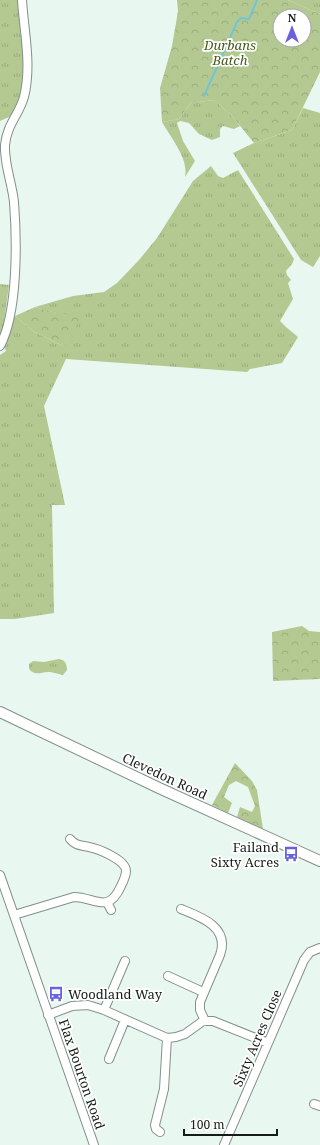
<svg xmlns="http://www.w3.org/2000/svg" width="320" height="1145" viewBox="0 0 320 1145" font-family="'Noto Serif',serif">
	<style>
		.grass { fill: url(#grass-tufts) }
		.forest { fill: url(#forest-crowns); fill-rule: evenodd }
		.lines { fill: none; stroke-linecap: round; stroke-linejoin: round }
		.stream { stroke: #71c5d8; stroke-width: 2 }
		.minor-casing { stroke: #83908b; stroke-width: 10 }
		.major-casing { stroke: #83908b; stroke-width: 12 }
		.minor { stroke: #fff; stroke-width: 8 }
		.major { stroke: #fff; stroke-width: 10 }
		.labels { text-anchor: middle; stroke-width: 3.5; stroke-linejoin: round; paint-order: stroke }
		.park-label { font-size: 13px; font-style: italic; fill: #465a19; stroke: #fff }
		.street-label { font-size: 13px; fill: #161b19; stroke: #fff }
		.poi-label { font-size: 13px; fill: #161b19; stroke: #fff; text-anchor: end }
	</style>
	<defs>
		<pattern id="grass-tufts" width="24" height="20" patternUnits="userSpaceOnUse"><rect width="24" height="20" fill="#b4c991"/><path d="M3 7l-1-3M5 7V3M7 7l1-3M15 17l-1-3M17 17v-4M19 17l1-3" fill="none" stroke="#9aac7c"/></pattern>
		<pattern id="forest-crowns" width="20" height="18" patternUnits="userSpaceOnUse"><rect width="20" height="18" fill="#b4c991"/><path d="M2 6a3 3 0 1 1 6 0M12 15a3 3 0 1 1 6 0" fill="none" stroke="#9aac7c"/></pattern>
	</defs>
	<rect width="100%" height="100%" fill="#e9f7f1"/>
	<path class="grass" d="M0 0H19L20 18V29L25 65 21 98 14 113 9 117 0 121Z
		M288 0H320V14Z
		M214 100 232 116 240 126 234 129 223 126 220 129V137L212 140 199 134 189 123 180 121 177 123 183 141 195 161 185 177C189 159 171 138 162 122L179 119 191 103Z
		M303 108 320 113V256L313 267 301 260 233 153 254 143 292 130Z
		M211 166 218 176 223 178 238 170 294 259 292 264 286 271 287 275 291 280 288 283 293 299 280 321 286 327 298 337 282 363 250 369 247 372 66 359 44 406 65 505H52L54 613 15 619H0V355L6 351 4 346 15 316 33 331 61 345 56 313 35 307 73 296 104 292 117 283 139 260 157 238 193 181Z
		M0 284 9 285 3 329 0 338Z
		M59 659C65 660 67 664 67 670L63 675C59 674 55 673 50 672 42 671 35 677 29 669V664L33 661 44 662Z"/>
	<path class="forest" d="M177 0H288L320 14V72L292 130 254 143 232 116 214 100 191 103 179 119 162 122 160 88 172 46 178 11ZM280 16H304V40H280Z
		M35 307 57 313 80 316 70 344 61 345 33 331 15 316Z
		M302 626 309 631 320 632V679L273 681 272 632Z
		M235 763 252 781 257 790 263 829 237 817 240 807 252 812 255 806 248 787 236 781 229 785 224 797 232 803 228 813 212 805Z"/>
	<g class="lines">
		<path class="stream" d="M204 96 237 22 241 18 249 19 257 0"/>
		<g class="minor-casing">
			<path id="minor" d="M0 346C18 312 17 241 14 202 12 183 4 164 5 145 7 124 19 115 24 97 32 65 24 32 22 0
				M0 875 94 1145
				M107 902 111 910
				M181 909C201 917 230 927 220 955L200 1002V1010L205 1021
				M14 915 74 897C95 897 108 915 121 886 123 882 126 876 126 871 126 860 99 849 89 847 80 845 76 846 70 839
				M168 976 203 992
				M104 1010 125 961
				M48 1015 72 1006 88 1005 104 1010 167 1038 176 1037 185 1034 203 1021H213L268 1043
				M109 1059 125 1020
				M314 1104 320 1106
				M160 1132 156 1129 155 1125 164 1089 167 1038
				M224 1145 304 960 310 952 320 948"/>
		</g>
		<g class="major-casing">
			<path id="major" d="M0 712 159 788 320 861"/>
		</g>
		<use href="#minor" class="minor"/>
		<use href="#major" class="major"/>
	</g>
	<defs>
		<g id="bus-bare" transform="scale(1.2)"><path d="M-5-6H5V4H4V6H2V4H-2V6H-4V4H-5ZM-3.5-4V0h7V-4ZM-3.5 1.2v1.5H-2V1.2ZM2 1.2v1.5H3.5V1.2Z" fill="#6762db" stroke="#fff" stroke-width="2.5" paint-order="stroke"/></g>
	</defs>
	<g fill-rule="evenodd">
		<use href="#bus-bare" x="291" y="854"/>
		<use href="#bus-bare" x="56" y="994"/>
	</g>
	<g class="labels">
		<g class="park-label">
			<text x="230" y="50">Durbans<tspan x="230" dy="15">Batch</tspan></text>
		</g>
		<g class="street-label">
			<text transform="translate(165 776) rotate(25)" y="5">Clevedon Road</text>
			<text transform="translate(257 1038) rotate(-67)" y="5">Sixty Acres Close</text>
			<text transform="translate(82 1074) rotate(71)" y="5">Flax Bourton Road</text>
		</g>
		<g class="poi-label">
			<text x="279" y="852">Failand<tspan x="279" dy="15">Sixty Acres</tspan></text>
			<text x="68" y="999" text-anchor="start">Woodland Way</text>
		</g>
	</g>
	<g transform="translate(292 28)"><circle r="19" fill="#ffffff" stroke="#a2a4a3"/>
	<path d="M0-3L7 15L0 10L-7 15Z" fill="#6762db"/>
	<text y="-6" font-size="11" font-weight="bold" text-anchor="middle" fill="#161b19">N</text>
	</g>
	<path d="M184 1129v6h93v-6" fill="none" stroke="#161b19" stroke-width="2"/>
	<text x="190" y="1129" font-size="12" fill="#161b19" stroke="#ffffff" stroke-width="3" paint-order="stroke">100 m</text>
</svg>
